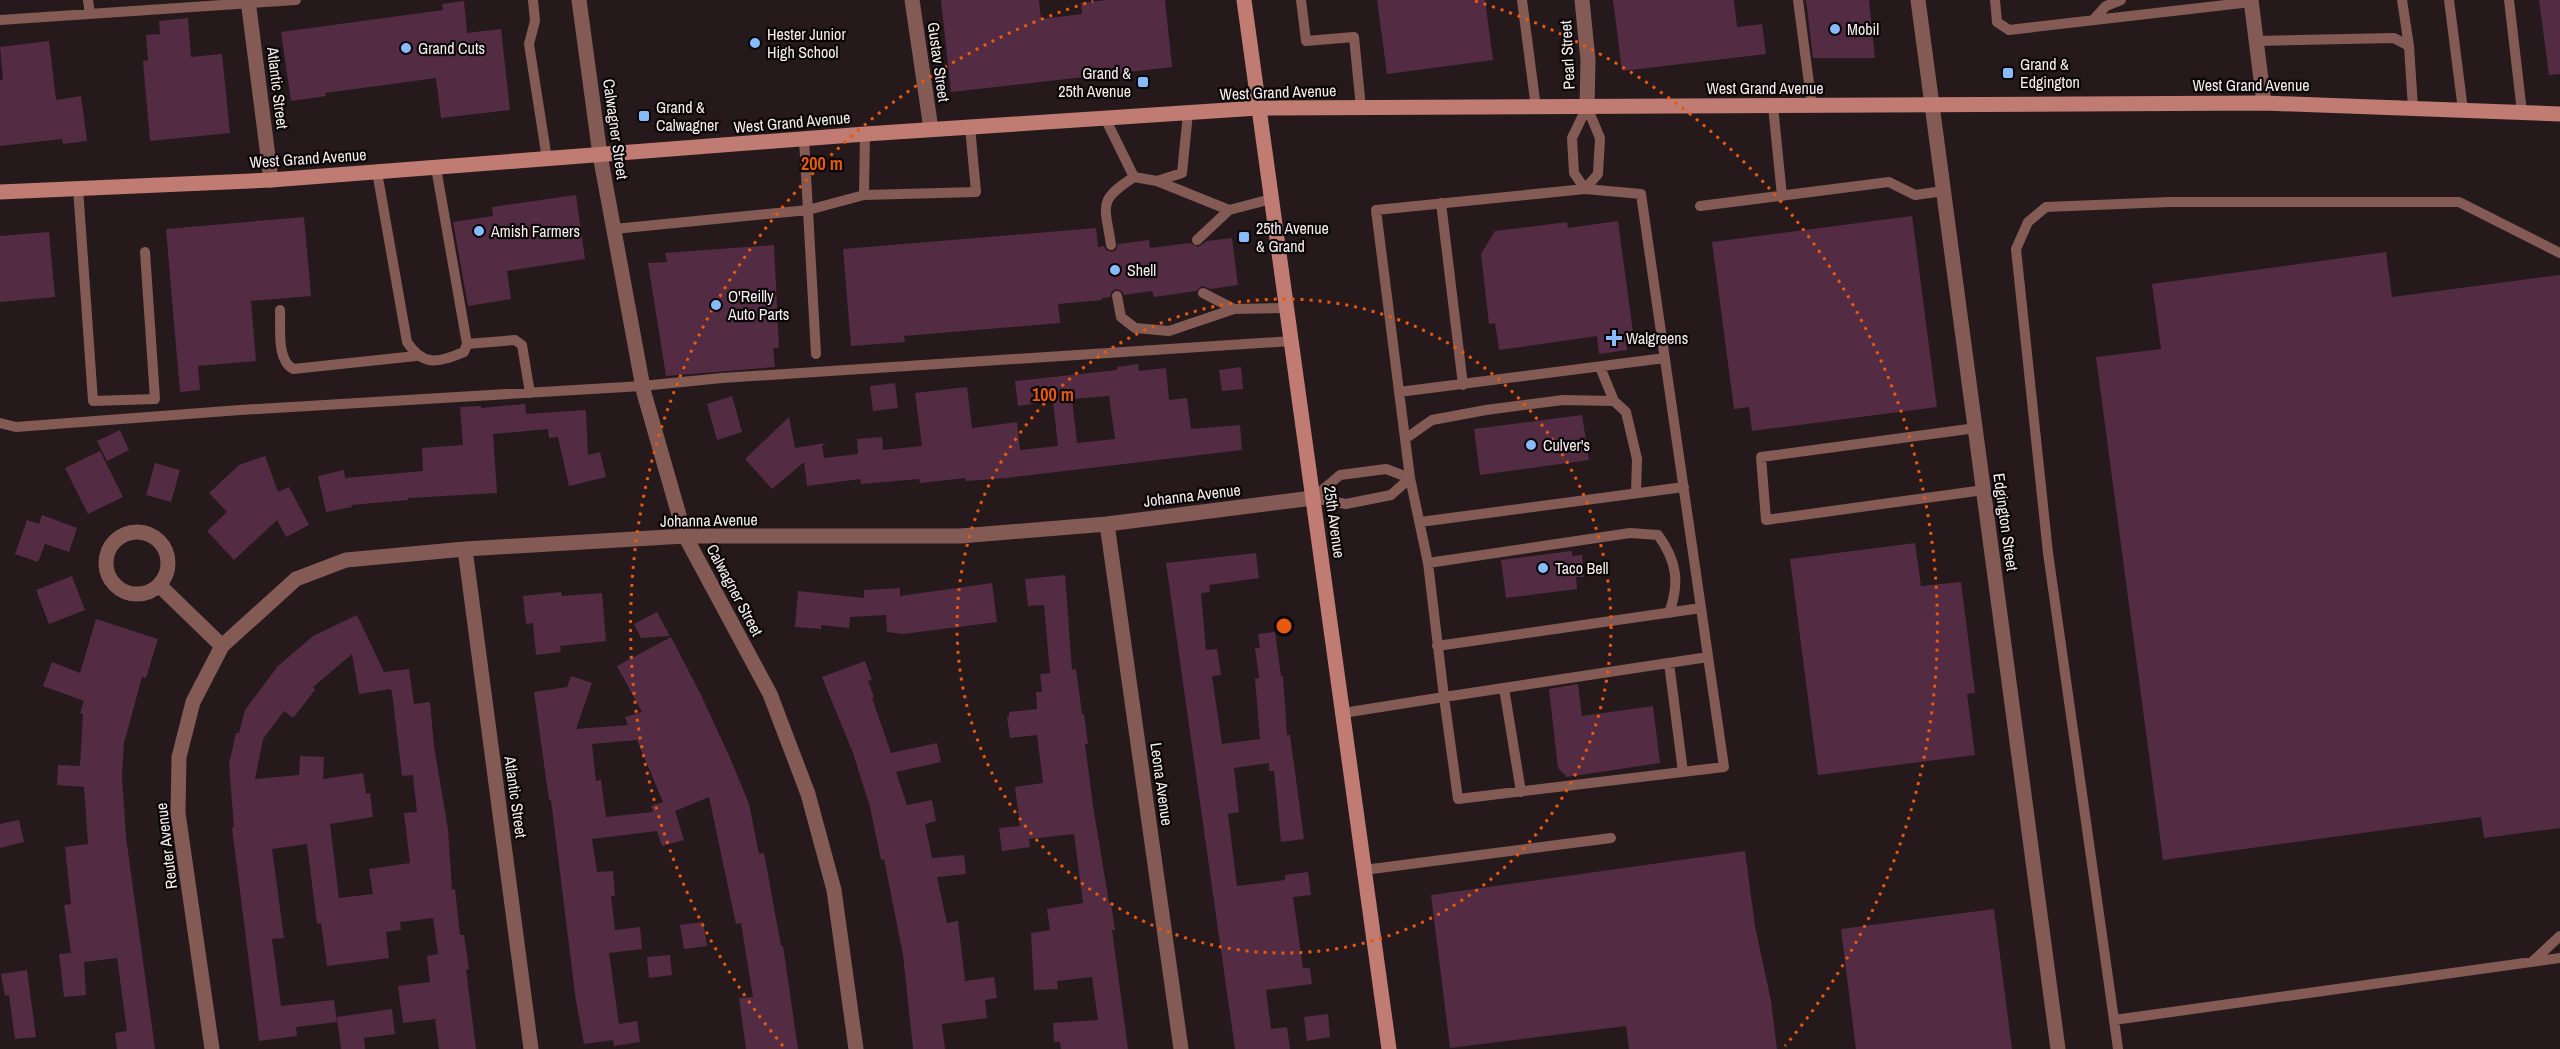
<svg xmlns="http://www.w3.org/2000/svg" width="2560" height="1049" viewBox="0 0 2560 1049" font-family="'Archivo Narrow',sans-serif">
	<style>
		.building { fill: #532c44; fill-rule: evenodd }
		.lines { fill: none; stroke-linecap: round; stroke-linejoin: round }
		.service { stroke: #845a54; stroke-width: 10 }
		.minor { stroke: #845a54; stroke-width: 15 }
		.secondary { stroke: #c07c73; stroke-width: 15 }
		.ring { fill: none; stroke: #e8590c; stroke-width: 3; stroke-dasharray: 3 6 }
		.poi-dot { fill: #87bbfb; stroke: #0a0607; stroke-width: 2 }
		.labels { text-anchor: middle; stroke-width: 4.5; stroke-linejoin: round; paint-order: stroke }
		.poi-label { font-size: 16px; fill: #f5edee; stroke: #0a0607; text-anchor: start }
		.street-label { font-size: 16px; fill: #f5edee; stroke: #0a0607 }
		.centre { fill: #e8590c; stroke: #0a0607; stroke-width: 3 }
		.ring-label { font-size: 18px; text-anchor: middle; font-weight: bold; fill: #e8590c; stroke: #0a0607; stroke-width: 4.5; stroke-linejoin: round; paint-order: stroke }
	</style>
	<rect width="100%" height="100%" fill="#25191c"/>
	<path class="building" d="M941 0H1039L1041 19 1082 14 1081 3 1107 0H1165L1172 67 951 92Z
		M1377 0H1485L1493 60 1387 74Z
		M1613 0H1734L1737 27 1762 24 1766 54 1622 71Z
		M1806 0H1869L1875 58H1813Z
		M2539 0H2560V74L2549 75Z
		M464 1 467 33 501 29 510 110 441 118 436 78 325 93 326 96 291 101 281 32 443 10 442 4Z
		M188 18 191 57 222 54 230 133 150 141 143 61 148 60 146 35 160 34 159 21Z
		M49 41 56 100 81 96 87 141 63 144 62 139 0 146V80L3 79 0 47Z
		M576 195 585 259 507 271 511 299 468 306 453 222 493 216 492 207Z
		M1912 216 1937 407 1752 431 1749 407 1734 409 1712 242Z
		M304 217 311 296 251 301 256 361 198 366 200 390 180 392 166 229Z
		M1618 221 1633 332 1625 333 1627 350 1599 354 1597 336 1499 350 1495 323 1489 324 1481 254 1495 231 1567 222 1568 228Z
		M1096 228 1098 247 1104 246 1106 250 1112 252 1116 250 1118 244 1149 240 1150 248 1190 243 1198 247 1207 241 1232 238 1238 285 1211 289 1202 286 1196 291 1154 297 1152 291 1124 295 1122 291 1116 289 1112 291 1110 297 1102 298V300L1058 304 1060 323 904 336 905 342 851 346 843 249Z
		M49 232 55 297 0 302V236Z
		M774 245 779 348H773L775 367 666 376 648 263 667 262 665 253Z
		M2386 252 2392 297 2560 275V828L2484 838 2481 817 2163 860 2096 357 2161 349 2152 284Z
		M1138 364 1139 371 1166 368 1169 400 1187 398 1191 429 1240 425 1242 450 1006 478 966 481 965 478 920 483 919 479 861 484 860 479 807 486 804 462 772 489 745 459 789 417 795 448 826 443 822 446 824 458 858 454 857 439 882 437 883 450 922 446 915 393 967 387 972 428 1017 422 1020 450 1058 446 1053 401 1018 406 1015 381 1117 370V367ZM1109 396 1115 439 1077 443 1072 399Z
		M1241 367 1243 389 1222 391 1219 370Z
		M895 383 898 408 873 411 870 386Z
		M732 396 742 432 717 440 707 404Z
		M525 404 526 414 586 410 588 455 600 452 606 477 569 486 558 437 549 438 548 429 493 434 497 493 408 498V500L351 505 352 507 326 512 318 476 344 470 345 478 423 471 422 448 463 445 460 407 481 406V408Z
		M1582 415 1589 460 1480 475 1474 429Z
		M120 430 129 450 107 461 97 441Z
		M100 451 123 497 88 514 65 468Z
		M265 456 278 492 289 487 309 525 286 537 277 520 234 560 207 531 227 512 209 493 239 465Z
		M155 463 180 470 171 502 146 495Z
		M42 515 77 528 69 552 45 544 38 562 15 554 27 520 39 524Z
		M1915 543 1921 586 1961 582 1975 693 1967 694 1975 755 1818 775 1790 559Z
		M1572 551V556L1582 555 1584 577H1576L1577 589 1506 598 1501 560Z
		M1256 553 1259 578 1209 585 1210 592 1201 593 1206 650 1217 649 1221 675 1212 676 1222 744 1260 739 1255 678H1259L1255 648H1260L1258 634 1275 632 1281 676H1283L1287 735H1290L1304 839 1281 842 1274 771H1269V763L1234 768 1239 812 1228 814 1237 886 1285 880V875L1308 872 1311 895 1293 897 1303 968H1310L1312 984 1266 990 1271 1029 1287 1027 1290 1049H1235L1166 563Z
		M1065 575 1072 670 1076 669 1082 714H1084L1088 744H1085L1093 806 1109 903H1111L1115 930H1112L1128 1049H1061L1060 1042H1054L1053 1023 1098 1020 1092 977 1057 981 1058 989 1034 990 1031 933 1050 930 1047 909 1083 903 1074 834 1029 839 1030 847 1002 851 999 828 1020 826 1015 787 1043 783 1037 735 1010 738 1007 717H1009V712L1037 709 1036 692H1042L1040 674 1050 673 1044 605 1028 606 1025 579Z
		M72 576 85 610 49 624 36 590Z
		M992 583 997 622 903 634 887 632 886 615 850 617 849 628 821 625V629L795 627 798 591 864 598V590L900 588V596Z
		M561 592 562 596 602 593 606 641 560 646 561 652 536 655 533 623 526 624 523 596Z
		M657 612 670 636 641 638 634 624Z
		M357 615 384 672 409 669 414 704 430 702 434 746 448 829 452 890 455 889 460 935H464L469 969 466 970 476 1049H439L435 1019 403 1023 398 986 430 982 427 956 438 954 433 918 400 922 401 930 386 932 389 958 327 966 321 923 317 924 307 844 272 849 284 938 272 939 281 1006 334 1000 337 1022 296 1027 297 1036 259 1041 232 828 234 827 229 764 236 733H239L245 710 278 666 313 636ZM352 654 359 694 390 689 392 692 402 776 413 775 417 812 404 813 410 863 369 869 373 894 339 898 330 824 373 817 370 793 366 794 363 773 323 779 324 757 300 756 299 775 255 779 263 739 284 711 293 718 315 690 313 687Z
		M96 619 158 639 146 678 142 677 124 743 122 777 126 837 155 1049H117L115 1033 127 1031 117 958 84 962 86 995 64 997 59 954 71 953 64 905 71 904 65 847 88 844 84 787 57 785 58 765 80 766 83 714 80 713 84 701 43 686 52 662 80 673Z
		M671 637 701 695 731 760 749 804 759 854 764 853 781 946H783L798 1049H746L739 998 753 997 741 923 736 924 709 797 675 811 684 840 662 846 657 831 592 839 597 872 613 871 615 896H611L615 930 640 927 642 949 609 953 619 1024 637 1021 640 1042 614 1046 613 1040 584 1044 576 1001 551 800H549L534 692 567 687 571 676 592 683 576 729 628 725 625 717 642 712 617 666ZM637 740 663 802 651 806 653 812 606 817 601 780 596 781 592 744Z
		M865 661 872 680 868 681 874 697 872 698 891 753 937 743 941 762 896 772 907 805 932 800 936 821 925 824 932 858 964 855 966 874 937 877 947 923 958 921 965 981 994 977 997 998 985 1000 987 1018 942 1024 945 1049H913L903 955 884 859 881 860 870 807 853 753 822 677Z
		M1578 684 1582 716 1653 706 1660 763 1567 777 1558 768 1549 689Z
		M19 820 24 842 0 848V824Z
		M1745 851 1755 926 1771 1001 1777 1049H1629L1626 1026 1450 1048 1431 895Z
		M1994 909 2012 1049H1856L1841 929Z
		M703 922 707 946 684 949 680 925Z
		M670 955 672 975 649 978 647 957Z
		M27 970 36 1037 15 1039 9 995 5 996 1 974Z
		M392 1009 395 1034 364 1038 365 1049H341L337 1017Z
		M1328 1014 1330 1037 1307 1041 1304 1017Z"/>
	<g class="lines">
		<path class="service" d="M88 0 90 14
			M533 0 535 21 529 44 547 159
			M1301 0 1306 41 1354 37 1361 108
			M1522 0 1536 108
			M1798 0 1812 106
			M1995 0 1997 22 2009 30 2251 2
			M2402 0 2409 46 2413 108
			M2449 0 2463 110
			M2509 0 2522 112
			M2094 19 2106 6 2121 0
			M0 20 296 0
			M2256 41 2394 38 2409 46
			M1773 106 1782 196
			M1587 107 1600 138 1598 174 1585 189 1574 173 1572 138Z
			M1105 118 1134 177 1157 181 1229 210
			M804 139 816 354
			M377 172 407 342C424 368 439 362 464 352L467 344 436 168
			M1157 181 1182 173 1188 113
			M78 188 93 401 155 399 145 252
			M864 195 865 134
			M1441 203 1463 385
			M1700 206 1889 182 1915 195 1944 191
			M614 229 808 210 864 195 976 192 970 127
			M1197 240 1229 210 1271 199
			M1111 245C1105 204 1097 201 1134 177
			M2560 253 2459 202H2169L2046 207 2028 222 2016 249 2048 553 2114 1020 2560 958
			M1203 293 1234 309 1287 308
			M1117 296 1121 317 1135 328 1169 331 1234 309
			M280 310C281 328 276 359 293 369L416 356
			M467 344 515 340 522 345 530 393
			M1600 367 1614 401
			M1399 392 1665 358
			M0 423 16 427 240 410 642 386 722 378 1292 341
			M1976 428 1761 457 1766 520 1984 490
			M1405 439 1432 420 1486 410 1563 400 1614 401 1626 412 1637 459 1636 493
			M1313 498 1340 475 1386 469 1410 478
			M1313 498 1346 504 1391 495 1410 478
			M1420 522 1684 487
			M1428 563 1630 533 1658 535C1677 561 1680 583 1669 613
			M1437 646 1701 608
			M1669 663 1683 772
			M1504 688 1521 792
			M1343 713 1444 697 1458 799 1724 767 1701 608 1641 194 1585 189 1376 210 1410 478 1428 563 1444 697 1708 657
			M1364 870 1611 838
			M2532 962 2560 936
			M2114 1020 2118 1049"/>
		<path class="minor" d="M248 0 271 180
			M579 0 600 155 644 393 685 536 770 694 808 794 834 890 856 1049
			M912 0 931 129
			M1582 0 1588 60 1587 107
			M1918 0 2058 1049
			M2251 0 2264 103
			M1107 524 1181 1049
			M106 563a31 31 0 1 1 62 0a31 31 0 1 1-62 0Z
			M465 549 531 1049
			M159 585 222 646
			M212 1049 178 813 179 757 193 702 222 646 296 579 346 560 465 549 685 536H960L1107 524 1313 498"/>
		<path class="secondary" d="M1244 0 1389 1049
			M0 192 271 180 865 134 1258 108 2264 103 2560 114"/>
	</g>
	<g class="ring">
		<circle cx="1284" cy="626" r="327"/>
		<path d="M783 1046A654 654 0 0 1 1093 1M1475 1A654 654 0 0 1 1785 1046"/>
	</g>
	<g class="poi-dot">
		<circle cx="1835" cy="29" r="6"/>
		<circle cx="755" cy="43" r="6"/>
		<circle cx="406" cy="48" r="6"/>
		<rect x="2002" y="67" width="12" height="12" rx="3"/>
		<rect x="1137" y="76" width="12" height="12" rx="3"/>
		<rect x="638" y="110" width="12" height="12" rx="3"/>
		<circle cx="479" cy="231" r="6"/>
		<rect x="1238" y="231" width="12" height="12" rx="3"/>
		<circle cx="1115" cy="270" r="6"/>
		<circle cx="716" cy="305" r="6"/>
		<path d="M1611 329h6v6h6v6h-6v6h-6v-6h-6v-6h6z"/>
		<circle cx="1531" cy="445" r="6"/>
		<circle cx="1543" cy="568" r="6"/>
	</g>
	<g class="labels">
		<g class="poi-label">
			<text x="1847" y="35">Mobil</text>
			<text x="767" y="40">Hester Junior<tspan x="767" dy="18">High School</tspan></text>
			<text x="418" y="54">Grand Cuts</text>
			<text x="2020" y="70">Grand &amp;<tspan x="2020" dy="18">Edgington</tspan></text>
			<text x="1131" y="79" text-anchor="end">Grand &amp;<tspan x="1131" dy="18">25th Avenue</tspan></text>
			<text x="656" y="113">Grand &amp;<tspan x="656" dy="18">Calwagner</tspan></text>
			<text x="1256" y="234">25th Avenue<tspan x="1256" dy="18">&amp; Grand</tspan></text>
			<text x="491" y="237">Amish Farmers</text>
			<text x="1127" y="276">Shell</text>
			<text x="728" y="302">O'Reilly<tspan x="728" dy="18">Auto Parts</tspan></text>
			<text x="1626" y="344">Walgreens</text>
			<text x="1543" y="451">Culver's</text>
			<text x="1555" y="574">Taco Bell</text>
		</g>
		<g class="street-label">
			<text transform="translate(1567 55) rotate(-93)" y="6">Pearl Street</text>
			<text transform="translate(939 62) rotate(82)" y="6">Gustav Street</text>
			<text x="2251" y="91">West Grand Avenue</text>
			<text transform="translate(278 88) rotate(83)" y="6">Atlantic Street</text>
			<text x="1765" y="94">West Grand Avenue</text>
			<text transform="translate(1278 92) rotate(-2)" y="6">West Grand Avenue</text>
			<text transform="translate(792 122) rotate(-5)" y="6">West Grand Avenue</text>
			<text transform="translate(616 129) rotate(82)" y="6">Calwagner Street</text>
			<text transform="translate(308 158) rotate(-4)" y="6">West Grand Avenue</text>
			<text transform="translate(1192 495) rotate(-7)" y="6">Johanna Avenue</text>
			<text transform="translate(709 520) rotate(-1)" y="6">Johanna Avenue</text>
			<text transform="translate(1335 522) rotate(82)" y="6">25th Avenue</text>
			<text transform="translate(2006 522) rotate(82)" y="6">Edgington Street</text>
			<text transform="translate(735 590) rotate(62)" y="6">Calwagner Street</text>
			<text transform="translate(1162 784) rotate(82)" y="6">Leona Avenue</text>
			<text transform="translate(516 797) rotate(82)" y="6">Atlantic Street</text>
			<text transform="translate(166 846) rotate(-97)" y="6">Reuter Avenue</text>
		</g>
	</g>
	<circle cx="1284" cy="626" r="9" class="centre"/>
	<g class="ring-label">
		<text x="822" y="170">200 m</text>
		<text x="1053" y="401">100 m</text>
	</g>
</svg>
